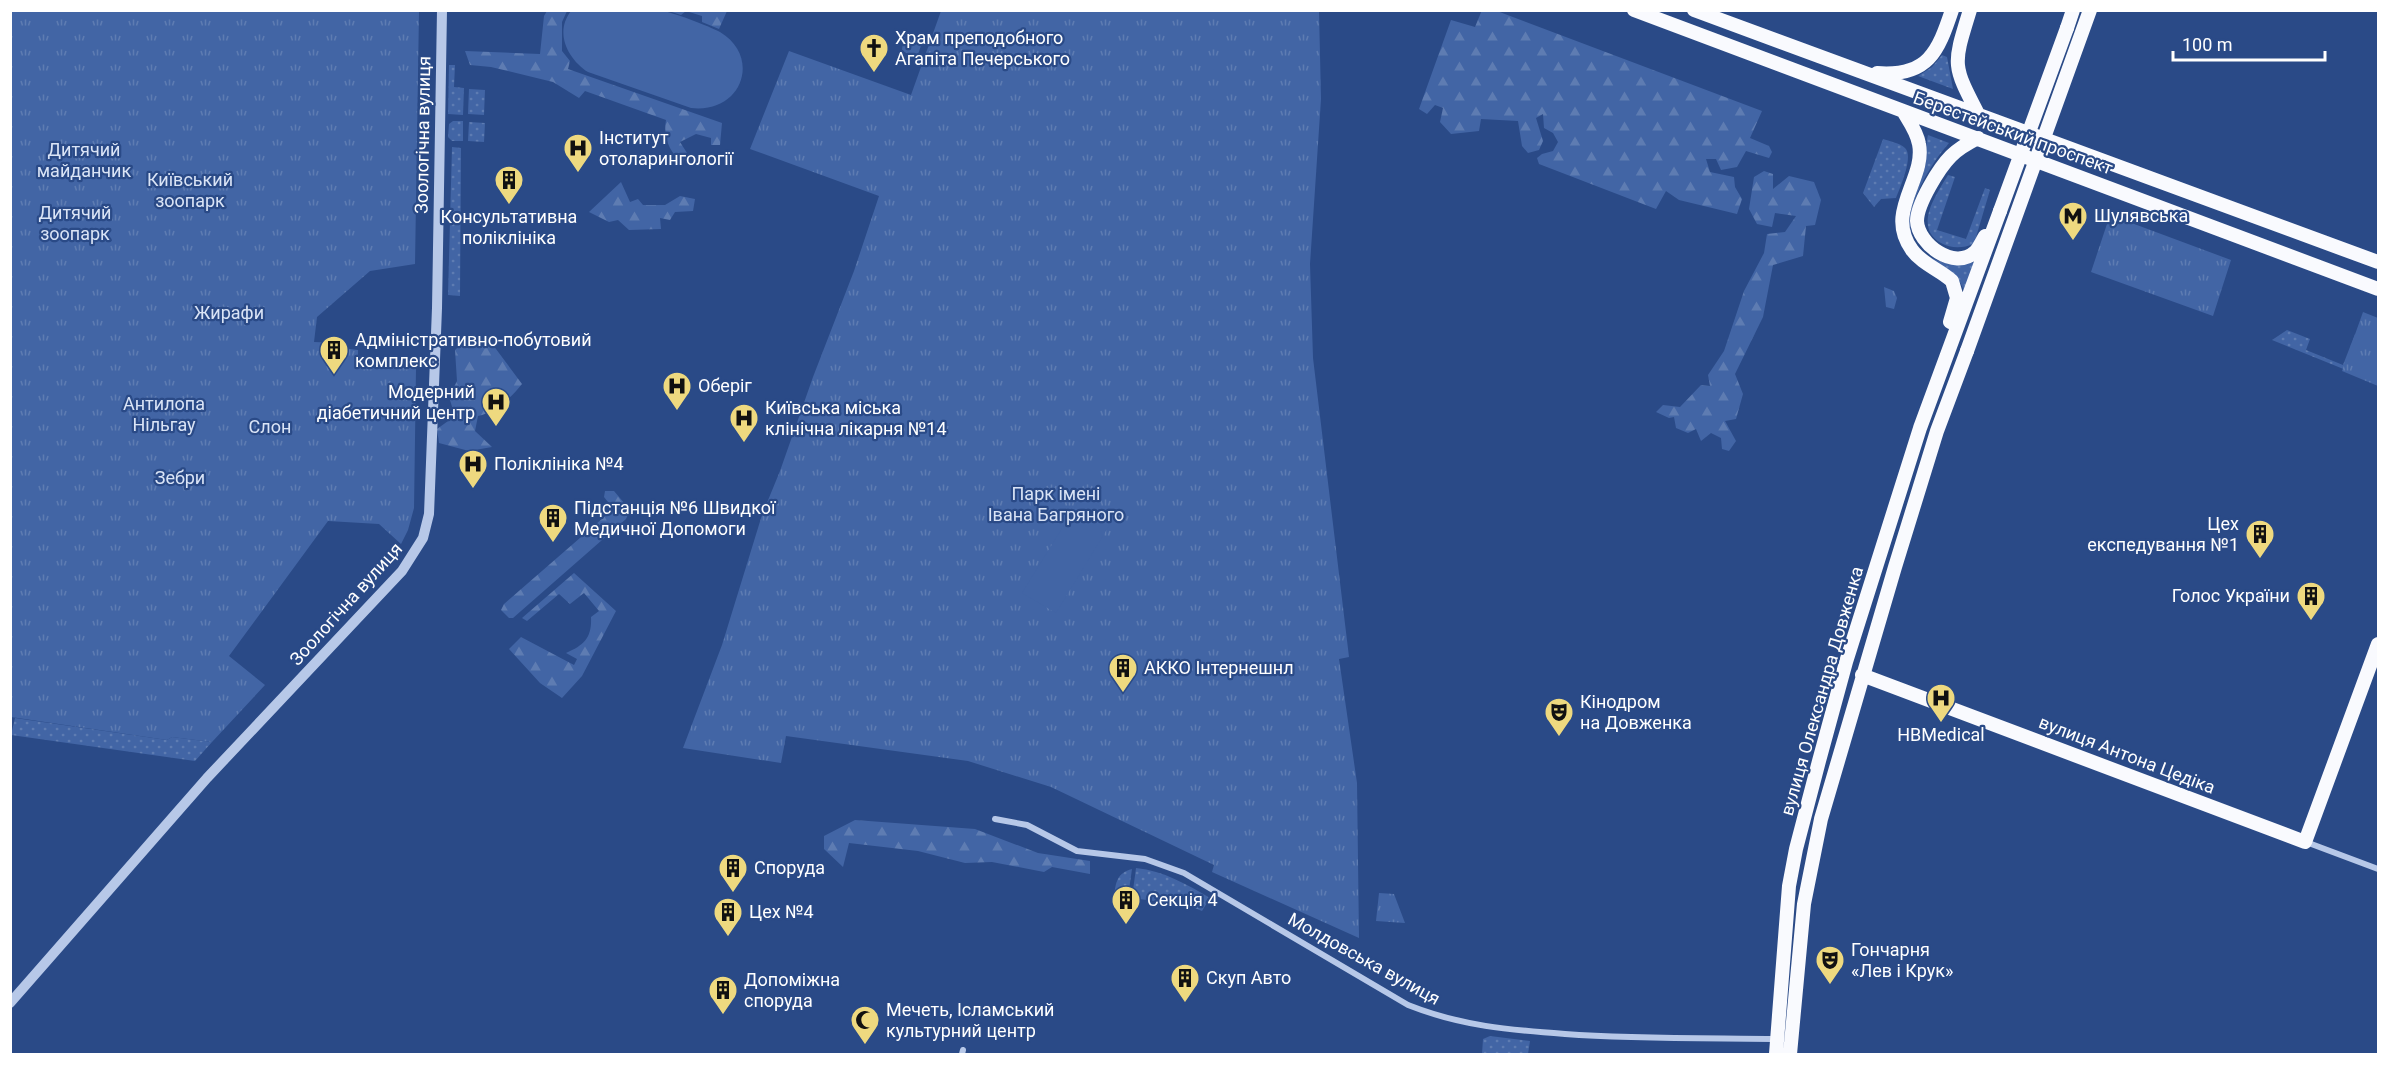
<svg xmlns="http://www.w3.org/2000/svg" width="2389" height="1065" viewBox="0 0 2389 1065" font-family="Roboto,sans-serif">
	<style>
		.grass { fill: url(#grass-dots) }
		.forest { fill: url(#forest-firs) }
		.park { fill: url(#park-tufts) }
		.garden { fill: #4265a5 }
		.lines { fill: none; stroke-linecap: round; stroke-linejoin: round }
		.minor { stroke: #b7c8e8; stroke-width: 6 }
		.tertiary { stroke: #b7c8e8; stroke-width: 10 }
		.primary { stroke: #f9fafe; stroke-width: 14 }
		.primary-bridge { stroke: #f9fafe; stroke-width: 14 }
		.labels { text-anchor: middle; stroke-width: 4.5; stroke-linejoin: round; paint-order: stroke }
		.poi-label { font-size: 18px; fill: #fff; stroke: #2a4a87; text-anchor: start }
		.street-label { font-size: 18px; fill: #fff; stroke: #2a4a87 }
		.park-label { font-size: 18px; fill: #dae4f6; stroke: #2a4a87 }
	</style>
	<defs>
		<pattern id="grass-dots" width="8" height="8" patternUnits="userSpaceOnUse" patternTransform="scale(1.5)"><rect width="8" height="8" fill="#4265a5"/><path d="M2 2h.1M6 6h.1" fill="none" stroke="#5e7cb2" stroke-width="1.8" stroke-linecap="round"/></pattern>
		<pattern id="forest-firs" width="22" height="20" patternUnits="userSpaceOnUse" patternTransform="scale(1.5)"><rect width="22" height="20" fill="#4265a5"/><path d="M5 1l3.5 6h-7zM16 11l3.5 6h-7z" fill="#5e7cb2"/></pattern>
		<pattern id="park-tufts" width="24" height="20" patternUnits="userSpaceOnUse" patternTransform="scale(1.5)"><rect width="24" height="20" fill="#4265a5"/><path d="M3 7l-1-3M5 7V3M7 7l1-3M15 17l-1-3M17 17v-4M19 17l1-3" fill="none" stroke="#5e7cb2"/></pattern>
	</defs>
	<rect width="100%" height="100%" fill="#2a4a87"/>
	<path class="grass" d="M1942 55 1947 57 1953 89 1918 76 1932 67Z
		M449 65H455L454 87 464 88 463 115 448 114Z
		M469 89 485 90 484 115 468 114Z
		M453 121H463V141H452L448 137 449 124Z
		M469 122 485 123 484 142 468 141Z
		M1928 135 1949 143C1927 168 1886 233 1930 257 1945 265 1958 266 1975 262L1966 296C1954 262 1946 275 1925 256 1894 228 1917 198 1925 167 1928 156 1925 146 1928 135Z
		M1883 139C1889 141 1900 143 1905 148 1914 156 1900 188 1896 198L1881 199 1874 207 1863 193Z
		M452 147 461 148 460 296 448 295Z
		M1948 175 1955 177 1937 230 1966 239 1985 188 1990 190 1974 244C1963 248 1952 249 1941 243 1913 227 1936 195 1948 175Z
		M2287 330 2310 339 2306 350 2343 365 2355 334 2378 383 2272 340Z
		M15 718 167 740 172 737 212 742 195 761 11 735Z
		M1136 868C1164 871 1186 884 1210 898L1202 911 1190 906 1132 898Z
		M1132 869 1128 897 1114 896C1116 882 1117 873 1132 869Z
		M1490 1036 1530 1041 1528 1054H1482L1483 1039Z"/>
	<path class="forest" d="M1482 10 1497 11 1762 111 1750 138 1769 146 1772 152 1769 158 1746 151 1737 167 1721 170 1716 159H1706L1710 172 1734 177 1735 187 1742 199 1737 214 1679 200 1666 191 1656 209 1539 164 1537 158 1542 154 1553 151 1558 142 1553 133 1544 128 1543 114 1536 118 1543 141 1539 150 1528 153 1522 146 1518 121 1481 119 1479 131 1451 134 1440 122 1443 108 1435 105 1427 114 1419 109 1451 20 1475 27Z
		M547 11H567L562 22V51L570 61 568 69 722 123 720 145H711V138L696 134 680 142 687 153 683 163C669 152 663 137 666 120L585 91 579 98 553 82 491 67 470 65 465 51 540 54 544 16Z
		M669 11 727 10V11L719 29 702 22V16L686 11 681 15Z
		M1764 171 1773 174V189L1789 176 1814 182 1821 200 1815 225 1806 226 1803 256 1773 265 1763 317 1735 374 1743 394 1736 419 1725 421 1736 441 1729 451 1722 449 1721 438 1711 433 1701 441 1696 429 1688 433 1676 428 1674 417 1669 418 1656 412 1663 405 1680 407 1701 385 1710 386 1708 375 1724 351 1744 291 1764 253 1767 234 1785 232 1796 216 1775 213 1772 227 1757 224 1749 209 1754 177Z
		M621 182 630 202 638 199 643 205H665L680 196 695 199 693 211 675 212 670 220 660 218 661 229 629 230 618 220 609 222 589 212Z
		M469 337 493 345 522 384C511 398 495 412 478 416L475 431 492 447 469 451 439 443 437 429 455 416 449 397 457 381 455 350Z
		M605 491H614L630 510 626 519 513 618H509L501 610 504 604 611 511 616 512 604 497Z
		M574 573 616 611 582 676 562 698 540 683 509 649 521 637 574 665 577 659 566 653C585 645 592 637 591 617L599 611 584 593 570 604 559 594 527 621 522 618Z
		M855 820 975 829 1038 853 1090 861V874L1052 867 1044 872 992 862 965 863 918 851 849 843 843 867 824 849V836Z"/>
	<path class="park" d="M11 10 419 11 415 264 370 271 317 317 314 342 337 343 342 348 358 350V357H364V363H376L377 367 416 368 414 508 408 530 401 544 379 524 328 521 229 656 265 685 212 742 172 737 167 740 11 717Z
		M1020 10 1319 11 1321 99 1310 264 1313 358 1349 657 1339 659 1357 783 1359 938 1212 872 1214 865 1051 787 968 761 786 736 781 763 683 748 722 645 762 515 780 471 813 377 854 271 879 196 750 149 789 51 911 95 941 11Z
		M904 34 923 40 916 60 902 50Z
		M2110 215 2231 260 2213 316 2091 272Z
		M1884 287 1894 291 1897 298 1894 309 1886 307Z
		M2363 312 2378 318V386L2342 371Z
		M1379 893 1394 894 1405 923 1376 921Z"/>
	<path class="garden" d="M571 11C598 10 633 7 659 10 672 12 709 26 720 32 762 57 742 114 691 108L588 72C568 59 554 33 571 11Z
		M1082 496 1115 516 1056 613 1022 593Z"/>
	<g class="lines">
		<path class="minor" d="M995 819 1027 825 1077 851 1145 859 1184 873 1408 1005C1461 1026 1509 1030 1565 1034 1636 1039 1706 1038 1777 1039
			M2306 842 2378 869
			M962 1054 963 1050"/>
		<path class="tertiary" d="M10 1003 207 778 402 571 423 538 429 514 437 308 442 10"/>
		<path class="primary" d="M1634 10 2378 289
			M1694 10 2378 262
			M1970 10C1953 65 1952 64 1978 114
			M2067 28 2073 10
			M1877 73C1928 77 1938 52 1952 10
			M1903 111C1909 121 1917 132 1919 144 1926 179 1884 212 1912 250 1922 264 1940 270 1952 281L1957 298 1950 322
			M1978 138C1968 143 1959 148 1951 156 1939 168 1917 204 1917 221 1918 244 1954 271 1975 252 1979 248 1982 241 1985 236
			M1862 675 2305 842 2378 644
			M1776 1054 1789 886 1796 849 1819 761 1846 662 1920 428 2000 211
			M1790 1054 1804 904 1821 819 1895 567 1937 431 1967 351"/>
		<path class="primary-bridge" d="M2000 211 2067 28
			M1967 351 2090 10"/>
	</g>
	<defs>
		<g id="church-pin" transform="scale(1.5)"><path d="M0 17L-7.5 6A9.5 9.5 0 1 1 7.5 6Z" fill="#eed97f" stroke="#2a4a87"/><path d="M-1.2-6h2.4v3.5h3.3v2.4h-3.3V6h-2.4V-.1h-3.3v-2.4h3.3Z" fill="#111"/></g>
		<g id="hospital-pin" transform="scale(1.5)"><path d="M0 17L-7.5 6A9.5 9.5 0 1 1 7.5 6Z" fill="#eed97f" stroke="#2a4a87"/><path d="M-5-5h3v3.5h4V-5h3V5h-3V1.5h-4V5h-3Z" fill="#111"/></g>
		<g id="building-pin" transform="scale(1.5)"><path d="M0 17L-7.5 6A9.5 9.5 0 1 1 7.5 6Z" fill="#eed97f" stroke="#2a4a87"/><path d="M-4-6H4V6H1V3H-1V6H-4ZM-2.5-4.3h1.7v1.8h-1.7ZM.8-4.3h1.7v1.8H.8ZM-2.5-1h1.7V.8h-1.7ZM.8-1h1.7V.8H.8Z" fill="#111"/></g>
		<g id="metro-pin" transform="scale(1.5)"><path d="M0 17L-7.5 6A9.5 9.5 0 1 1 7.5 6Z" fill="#eed97f" stroke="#2a4a87"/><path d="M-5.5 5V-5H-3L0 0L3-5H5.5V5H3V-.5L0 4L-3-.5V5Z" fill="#111"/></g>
		<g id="theatre-pin" transform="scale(1.5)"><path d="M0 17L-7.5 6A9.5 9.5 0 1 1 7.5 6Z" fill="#eed97f" stroke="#2a4a87"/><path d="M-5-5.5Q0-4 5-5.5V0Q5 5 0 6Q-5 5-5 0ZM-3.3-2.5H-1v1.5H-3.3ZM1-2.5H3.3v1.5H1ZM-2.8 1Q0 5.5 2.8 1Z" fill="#111"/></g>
		<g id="mosque-pin" transform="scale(1.5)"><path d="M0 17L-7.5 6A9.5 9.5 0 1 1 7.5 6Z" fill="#eed97f" stroke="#2a4a87"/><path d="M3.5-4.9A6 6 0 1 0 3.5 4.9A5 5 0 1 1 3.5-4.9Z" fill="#111"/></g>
	</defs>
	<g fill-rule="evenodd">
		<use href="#church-pin" x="874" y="48"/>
		<use href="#hospital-pin" x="578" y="148"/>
		<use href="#building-pin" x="509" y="180"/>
		<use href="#metro-pin" x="2073" y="216"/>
		<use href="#building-pin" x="334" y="350"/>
		<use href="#hospital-pin" x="677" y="386"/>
		<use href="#hospital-pin" x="496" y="402"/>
		<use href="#hospital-pin" x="744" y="418"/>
		<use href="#hospital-pin" x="473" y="464"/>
		<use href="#building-pin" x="553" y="518"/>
		<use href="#building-pin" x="2260" y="534"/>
		<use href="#building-pin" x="2311" y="596"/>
		<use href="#building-pin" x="1123" y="668"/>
		<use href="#hospital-pin" x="1941" y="698"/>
		<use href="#theatre-pin" x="1559" y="712"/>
		<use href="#building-pin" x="733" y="868"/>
		<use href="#building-pin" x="1126" y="900"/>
		<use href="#building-pin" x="728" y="912"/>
		<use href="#theatre-pin" x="1830" y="960"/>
		<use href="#building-pin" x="1185" y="978"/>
		<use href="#building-pin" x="723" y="990"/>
		<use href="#mosque-pin" x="865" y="1020"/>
	</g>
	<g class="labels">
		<g class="poi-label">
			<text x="895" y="44">Храм преподобного<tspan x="895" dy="21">Агапіта Печерського</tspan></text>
			<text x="599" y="144">Інститут<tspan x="599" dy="21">отоларингології</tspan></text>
			<text x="2094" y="222">Шулявська</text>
			<text x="509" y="223" text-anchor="middle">Консультативна<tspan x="509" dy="21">поліклініка</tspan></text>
			<text x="355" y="346">Адміністративно-побутовий<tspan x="355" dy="21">комплекс</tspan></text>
			<text x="698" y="392">Оберіг</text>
			<text x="475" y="398" text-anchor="end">Модерний<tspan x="475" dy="21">діабетичний центр</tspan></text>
			<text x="765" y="414">Київська міська<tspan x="765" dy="21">клінічна лікарня №14</tspan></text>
			<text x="494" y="470">Поліклініка №4</text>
			<text x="574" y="514">Підстанція №6 Швидкої<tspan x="574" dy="21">Медичної Допомоги</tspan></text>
			<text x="2239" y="530" text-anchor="end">Цех<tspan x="2239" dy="21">експедування №1</tspan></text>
			<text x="2290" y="602" text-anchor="end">Голос України</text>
			<text x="1144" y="674">АККО Інтернешнл</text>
			<text x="1580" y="708">Кінодром<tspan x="1580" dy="21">на Довженка</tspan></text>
			<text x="1941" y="741" text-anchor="middle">HBMedical</text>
			<text x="754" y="874">Споруда</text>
			<text x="1147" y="906">Секція 4</text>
			<text x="749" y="918">Цех №4</text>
			<text x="1851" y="956">Гончарня<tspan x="1851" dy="21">«Лев і Крук»</tspan></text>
			<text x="1206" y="984">Скуп Авто</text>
			<text x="744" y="986">Допоміжна<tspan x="744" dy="21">споруда</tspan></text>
			<text x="886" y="1016">Мечеть, Ісламський<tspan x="886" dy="21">культурний центр</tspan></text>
		</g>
		<g class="street-label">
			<text transform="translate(2013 133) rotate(20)" y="6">Берестейський проспект</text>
			<text transform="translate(423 135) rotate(-89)" y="6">Зоологічна вулиця</text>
			<text transform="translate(346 604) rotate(-48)" y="6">Зоологічна вулиця</text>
			<text transform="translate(1822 691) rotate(-74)" y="6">вулиця Олександра Довженка</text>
			<text transform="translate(2127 755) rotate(21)" y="6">вулиця Антона Цедіка</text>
			<text transform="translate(1364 959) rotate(29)" y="6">Молдовська вулиця</text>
		</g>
		<g class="park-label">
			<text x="84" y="156">Дитячий<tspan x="84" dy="21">майданчик</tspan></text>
			<text x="190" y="186">Київський<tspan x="190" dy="21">зоопарк</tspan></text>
			<text x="75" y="219">Дитячий<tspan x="75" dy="21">зоопарк</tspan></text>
			<text x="229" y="319">Жирафи</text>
			<text x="164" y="410">Антилопа<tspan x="164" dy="21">Нільгау</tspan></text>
			<text x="270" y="433">Слон</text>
			<text x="180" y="484">Зебри</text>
			<text x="1056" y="500">Парк імені<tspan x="1056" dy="21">Івана Багряного</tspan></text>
		</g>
	</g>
	<rect width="2389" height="1065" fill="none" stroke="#ffffff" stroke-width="24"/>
	<path d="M2173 51v9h152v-9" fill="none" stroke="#ffffff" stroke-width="3"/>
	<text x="2182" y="51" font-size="18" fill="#ffffff" stroke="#2a4a87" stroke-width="4.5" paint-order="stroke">100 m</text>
</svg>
